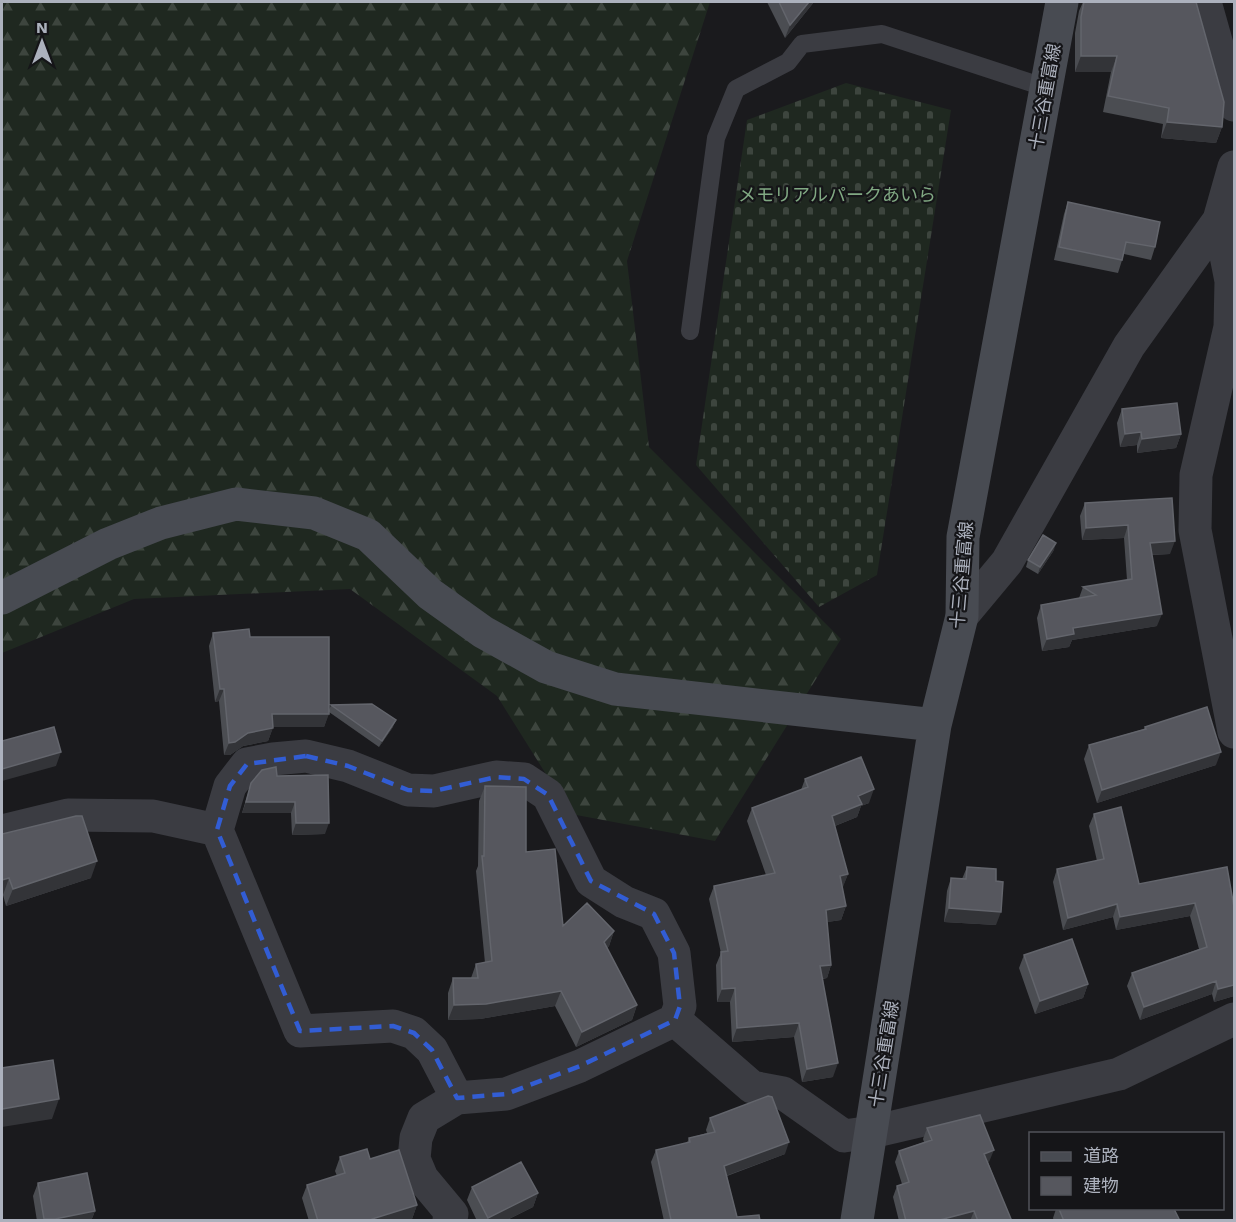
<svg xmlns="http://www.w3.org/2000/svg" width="1236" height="1222" viewBox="0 0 1236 1222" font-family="'Work Sans','Noto Sans JP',sans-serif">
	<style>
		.forest { fill: url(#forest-firs) }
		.cemetery { fill: url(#cemetery-stones) }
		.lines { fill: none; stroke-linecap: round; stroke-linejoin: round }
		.lane { stroke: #3b3c42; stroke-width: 18 }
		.street { stroke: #3b3c42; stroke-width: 33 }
		.secondary { stroke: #484b52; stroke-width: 33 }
		.wall { fill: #4b4d52 }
		.shaded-wall { fill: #333438 }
		.building { fill: #56575e; stroke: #63656c; stroke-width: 1.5 }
		.marked { fill: none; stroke: #325dd4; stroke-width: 4.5; stroke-dasharray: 12 8; stroke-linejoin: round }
		.labels { text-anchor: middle; stroke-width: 4.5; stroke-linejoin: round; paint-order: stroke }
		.street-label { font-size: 18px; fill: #acb1bd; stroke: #151518 }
		.park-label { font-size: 18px; fill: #81a983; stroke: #151518 }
	</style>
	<defs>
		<pattern id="forest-firs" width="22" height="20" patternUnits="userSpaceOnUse" patternTransform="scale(1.5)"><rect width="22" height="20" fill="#1f2820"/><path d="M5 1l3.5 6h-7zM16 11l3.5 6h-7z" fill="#3d453e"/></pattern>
		<pattern id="cemetery-stones" width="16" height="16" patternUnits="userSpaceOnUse" patternTransform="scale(1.5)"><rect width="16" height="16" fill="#1f2820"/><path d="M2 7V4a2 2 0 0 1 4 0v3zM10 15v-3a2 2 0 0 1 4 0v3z" fill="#3d453e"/></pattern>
	</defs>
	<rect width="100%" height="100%" fill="#1a1a1d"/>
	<path class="forest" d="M2 2H710L627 261 649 447 841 639 715 841 571 814 497 696 350 589 134 599 2 653Z"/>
	<path class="cemetery" d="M846 83 951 110 877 575 819 607 696 465 747 120Z"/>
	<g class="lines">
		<path class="lane" d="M690 331 716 138 736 89 788 62 802 44 882 34 1047 88"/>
		<path class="street" d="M1205 2 1234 105
			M1219 220 1231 281 1230 327 1196 475 1195 530 1234 732
			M962 616 1007 562 1129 346 1219 220 1234 167
			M2 831 68 815 153 816 217 830
			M457 1098 432 1050 414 1033 393 1026 300 1031 217 830 230 786 247 764 273 759 306 756 348 766 408 790 434 791 496 777 524 779 548 795 591 881 624 902 654 914 674 953 680 1006 675 1020
			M449 1220 452 1214 422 1178 414 1159 416 1138 424 1118 457 1098 506 1094 580 1066 675 1020 752 1087 783 1093 844 1136 872 1132 1119 1074 1234 1019"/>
		<path class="secondary" d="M2 598 108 544 161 523 236 504 314 513 368 535 430 594 483 632 546 667 615 689 935 725
			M857 1220 935 725 962 616 963 537 1062 2"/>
	</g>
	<path class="wall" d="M767 2H814L785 38Z
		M1083 2H1196L1222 127 1216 143 1161 138 1163 124 1103 112 1111 72H1075V33L1079 11Z
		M1068 202 1155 247 1151 260 1124 254 1118 273 1054 260 1064 214Z
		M1122 409 1181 434 1176 448 1137 453V445L1120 447 1117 423Z
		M1172 498 1170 554 1152 555 1157 626 1072 640 1069 647 1042 651 1037 618 1041 605 1079 598 1083 587 1127 580 1124 538 1082 540 1080 516 1085 503Z
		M1054 550 1038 574 1026 567 1028 560Z
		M213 633 250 637 329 710 331 705 393 727 379 747 329 712 324 727H273L268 741 243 746 230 755H224L219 701 215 702 209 646Z
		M1145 727 1216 765 1097 803 1084 759 1089 745 1144 729Z
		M277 776 325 834 292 835 291 813H242L251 783Z
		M805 779 869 803 861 806 857 817 835 826 848 874 842 888 846 906 841 920 827 922 831 965 827 978 823 979 833 1077 802 1082 794 1037 732 1042 730 1002H717L716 965 721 953 709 899 714 886 766 875 747 821 752 808 801 790Z
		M485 786 526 852 563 926 614 931 609 946 607 948 637 1005 632 1020 576 1047 555 1006 480 1019 448 1020V993L453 978H471L476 964 485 963 476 871 478 866 479 801Z
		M1094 814 1139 884 1234 907V996L1214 1002 1212 994 1140 1020 1127 986 1132 973 1199 949 1190 916 1116 930 1113 917 1063 930 1053 882 1057 869 1097 861 1089 826Z
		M2 834 91 878 6 906 3 895H2Z
		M967 867 996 881V925L944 922 947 891 951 878 962 879Z
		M1024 955 1088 984 1083 998 1035 1014 1019 968Z
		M710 1118 785 1154 727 1176 737 1217 664 1221 651 1162 656 1150 687 1143 689 1138 707 1133 706 1130Z
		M927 1128 989 1162H988L1011 1221H899L893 1197 897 1186 902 1184 895 1162 899 1151 924 1142 923 1139Z
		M340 1157 370 1159 417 1205 412 1219 406 1221H309L302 1198 307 1185 337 1176 335 1171Z
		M38 1183 95 1211 91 1221H37L33 1196Z
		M472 1187 538 1193 533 1207 505 1221H477L467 1200Z
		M1056 1209H1174L1175 1221H1054L1053 1218Z"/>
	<path class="shaded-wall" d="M809 2H814L785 38 790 25Z
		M1081 56H1117L1111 72H1075Z
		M1167 122 1222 127 1216 143 1161 138Z
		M1141 432 1137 445 1120 447 1125 434Z
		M1181 434 1176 448 1137 453 1142 439Z
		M1128 525 1124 538 1082 540 1086 528Z
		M1175 541 1170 554 1146 555 1150 543Z
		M1056 543 1054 550 1038 574 1040 567Z
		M1162 614 1157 626 1072 640 1069 647 1042 651 1047 639 1073 628Z
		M220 689H224L219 701 215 702Z
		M272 714H329L324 727H267Z
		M396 720 393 727 379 747 382 741Z
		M273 728 268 741 243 746 230 755H224L229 743 248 733Z
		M61 752 56 766 2 781V769Z
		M1221 752 1216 765 1097 803 1102 790Z
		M874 789 869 803 861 806 857 817 827 829 832 816 858 796Z
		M246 802H295L291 813H242Z
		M296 823H329L325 834 292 835Z
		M97 861 91 878 6 906 13 889Z
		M848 874 843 887 835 889 840 876Z
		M9 878 3 895H2V880Z
		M1195 903 1190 916 1116 930 1120 917Z
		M1117 904 1113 917 1063 930 1068 918Z
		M846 906 841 920 821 923 826 910Z
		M949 908 1001 912 996 925 944 922Z
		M614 931 609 946 598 957 604 942Z
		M831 965 827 978 816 979 820 966Z
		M1216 981 1212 994 1140 1020 1144 1007Z
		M1088 984 1083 998 1035 1014 1040 1001Z
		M1234 985V996L1214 1002 1218 989Z
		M735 988 730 1002H717L722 989Z
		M561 991 555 1006 480 1019 448 1020 454 1005Z
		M637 1005 632 1020 576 1047 582 1032Z
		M799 1023 794 1037 732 1042 737 1028Z
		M838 1063 833 1077 802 1082 807 1069Z
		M59 1099 52 1119 2 1127V1109Z
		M789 1142 785 1154 720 1178 724 1166Z
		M994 1150 989 1162 980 1165 984 1154Z
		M538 1193 533 1207 505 1221H487L488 1218Z
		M417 1205 412 1219 406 1221H371L372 1219Z
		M95 1211 91 1221H44V1219Z
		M974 1211 970 1221H936Z"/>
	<path class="building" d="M779 2H809L790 25Z
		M1084 2H1196L1224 102 1222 127 1167 122 1169 108 1108 96 1117 56H1081V17Z
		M1068 202 1160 222 1155 247 1126 242 1122 260 1059 247Z
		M1177 403 1181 434 1142 439 1141 432 1125 434 1122 409Z
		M1172 498 1175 541 1150 543 1162 614 1073 628 1074 634 1047 639 1041 605 1096 595 1083 587 1132 579 1128 525 1086 528 1085 503Z
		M1043 535 1056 543 1040 567 1028 560Z
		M249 629 250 637H329V714H272L273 728 248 733 235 742 229 743 224 689H220L213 633Z
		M372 704 396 720 382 741 331 705Z
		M1207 707 1221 752 1102 790 1089 745 1146 729 1145 727Z
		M54 727 61 752 2 769V741Z
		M861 757 874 789 858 796 862 804 832 816 848 874 840 876 846 906 826 910 831 965 820 966 838 1063 807 1069 799 1023 737 1028 735 988 722 989 721 952 728 951 714 886 775 873 752 808 808 787 805 779Z
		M276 767 277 776 328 775 329 823H296L295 802H246L251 783 262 770Z
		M485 786 526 787V852L555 849 563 926 587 903 614 931 604 942 637 1005 582 1032 561 991 486 1004 454 1005 453 978H478L476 964 492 961 482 856H484Z
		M1121 807 1139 884 1227 867 1234 907V985L1218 989 1216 981 1144 1007 1132 973 1207 947 1195 903 1120 917 1117 904 1068 918 1057 869 1104 859 1094 814Z
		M76 816H82L97 861 13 889 9 878 2 880V834Z
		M967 867 996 869V881L1003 882 1001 912 949 908 951 878 966 879Z
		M1072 939 1088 984 1040 1001 1024 955Z
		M53 1060 59 1099 2 1109V1068Z
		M768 1096 772 1097 789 1142 724 1166 737 1217 759 1215 760 1221H667L671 1220 656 1150 690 1142 689 1138 715 1132 710 1118Z
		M980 1115 994 1150 984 1154 1011 1219 1008 1221H978L974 1211 936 1221H906L897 1186 909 1182 899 1151 932 1140 927 1128Z
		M367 1149 370 1159 399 1150 417 1205 372 1219V1221H318L307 1185 345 1173 340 1157Z
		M521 1162 538 1193 488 1218 472 1187Z
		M87 1173 95 1211 55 1219H44L38 1183Z
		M1059 1209H1174L1179 1219 1175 1221H1064Z"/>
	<path class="marked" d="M306 756 348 766 408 790 434 791 496 777 524 779 548 795 591 881 654 914 674 953 680 1006 675 1020 580 1066 506 1094 457 1098 432 1050 414 1033 393 1026 300 1031 217 830 230 786 247 764Z"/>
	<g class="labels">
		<g class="street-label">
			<text transform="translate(1045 97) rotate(-80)" y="6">十三谷重富線</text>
			<text transform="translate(962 575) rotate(-85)" y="6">十三谷重富線</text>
			<text transform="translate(884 1054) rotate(-81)" y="6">十三谷重富線</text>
		</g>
		<g class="park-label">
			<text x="837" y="201">メモリアルパークあいら</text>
		</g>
	</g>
	<rect width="1236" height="1222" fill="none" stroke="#acb1bd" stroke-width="6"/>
	<rect x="1029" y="1132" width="195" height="78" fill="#151518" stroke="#51535a" stroke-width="1.5"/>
	<rect x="1041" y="1152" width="30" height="9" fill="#484b52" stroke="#51535a" stroke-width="1.5"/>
	<text x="1083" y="1162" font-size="18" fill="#acb1bd">道路</text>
	<rect x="1041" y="1177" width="30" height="18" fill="#56575e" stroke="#51535a" stroke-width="1.5"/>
	<text x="1083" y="1192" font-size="18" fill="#acb1bd">建物</text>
	<g transform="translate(42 42)" stroke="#151518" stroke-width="4.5" paint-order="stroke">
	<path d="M0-4.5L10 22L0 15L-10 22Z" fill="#acb1bd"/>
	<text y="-9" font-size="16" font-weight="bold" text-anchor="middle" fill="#acb1bd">N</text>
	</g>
</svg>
